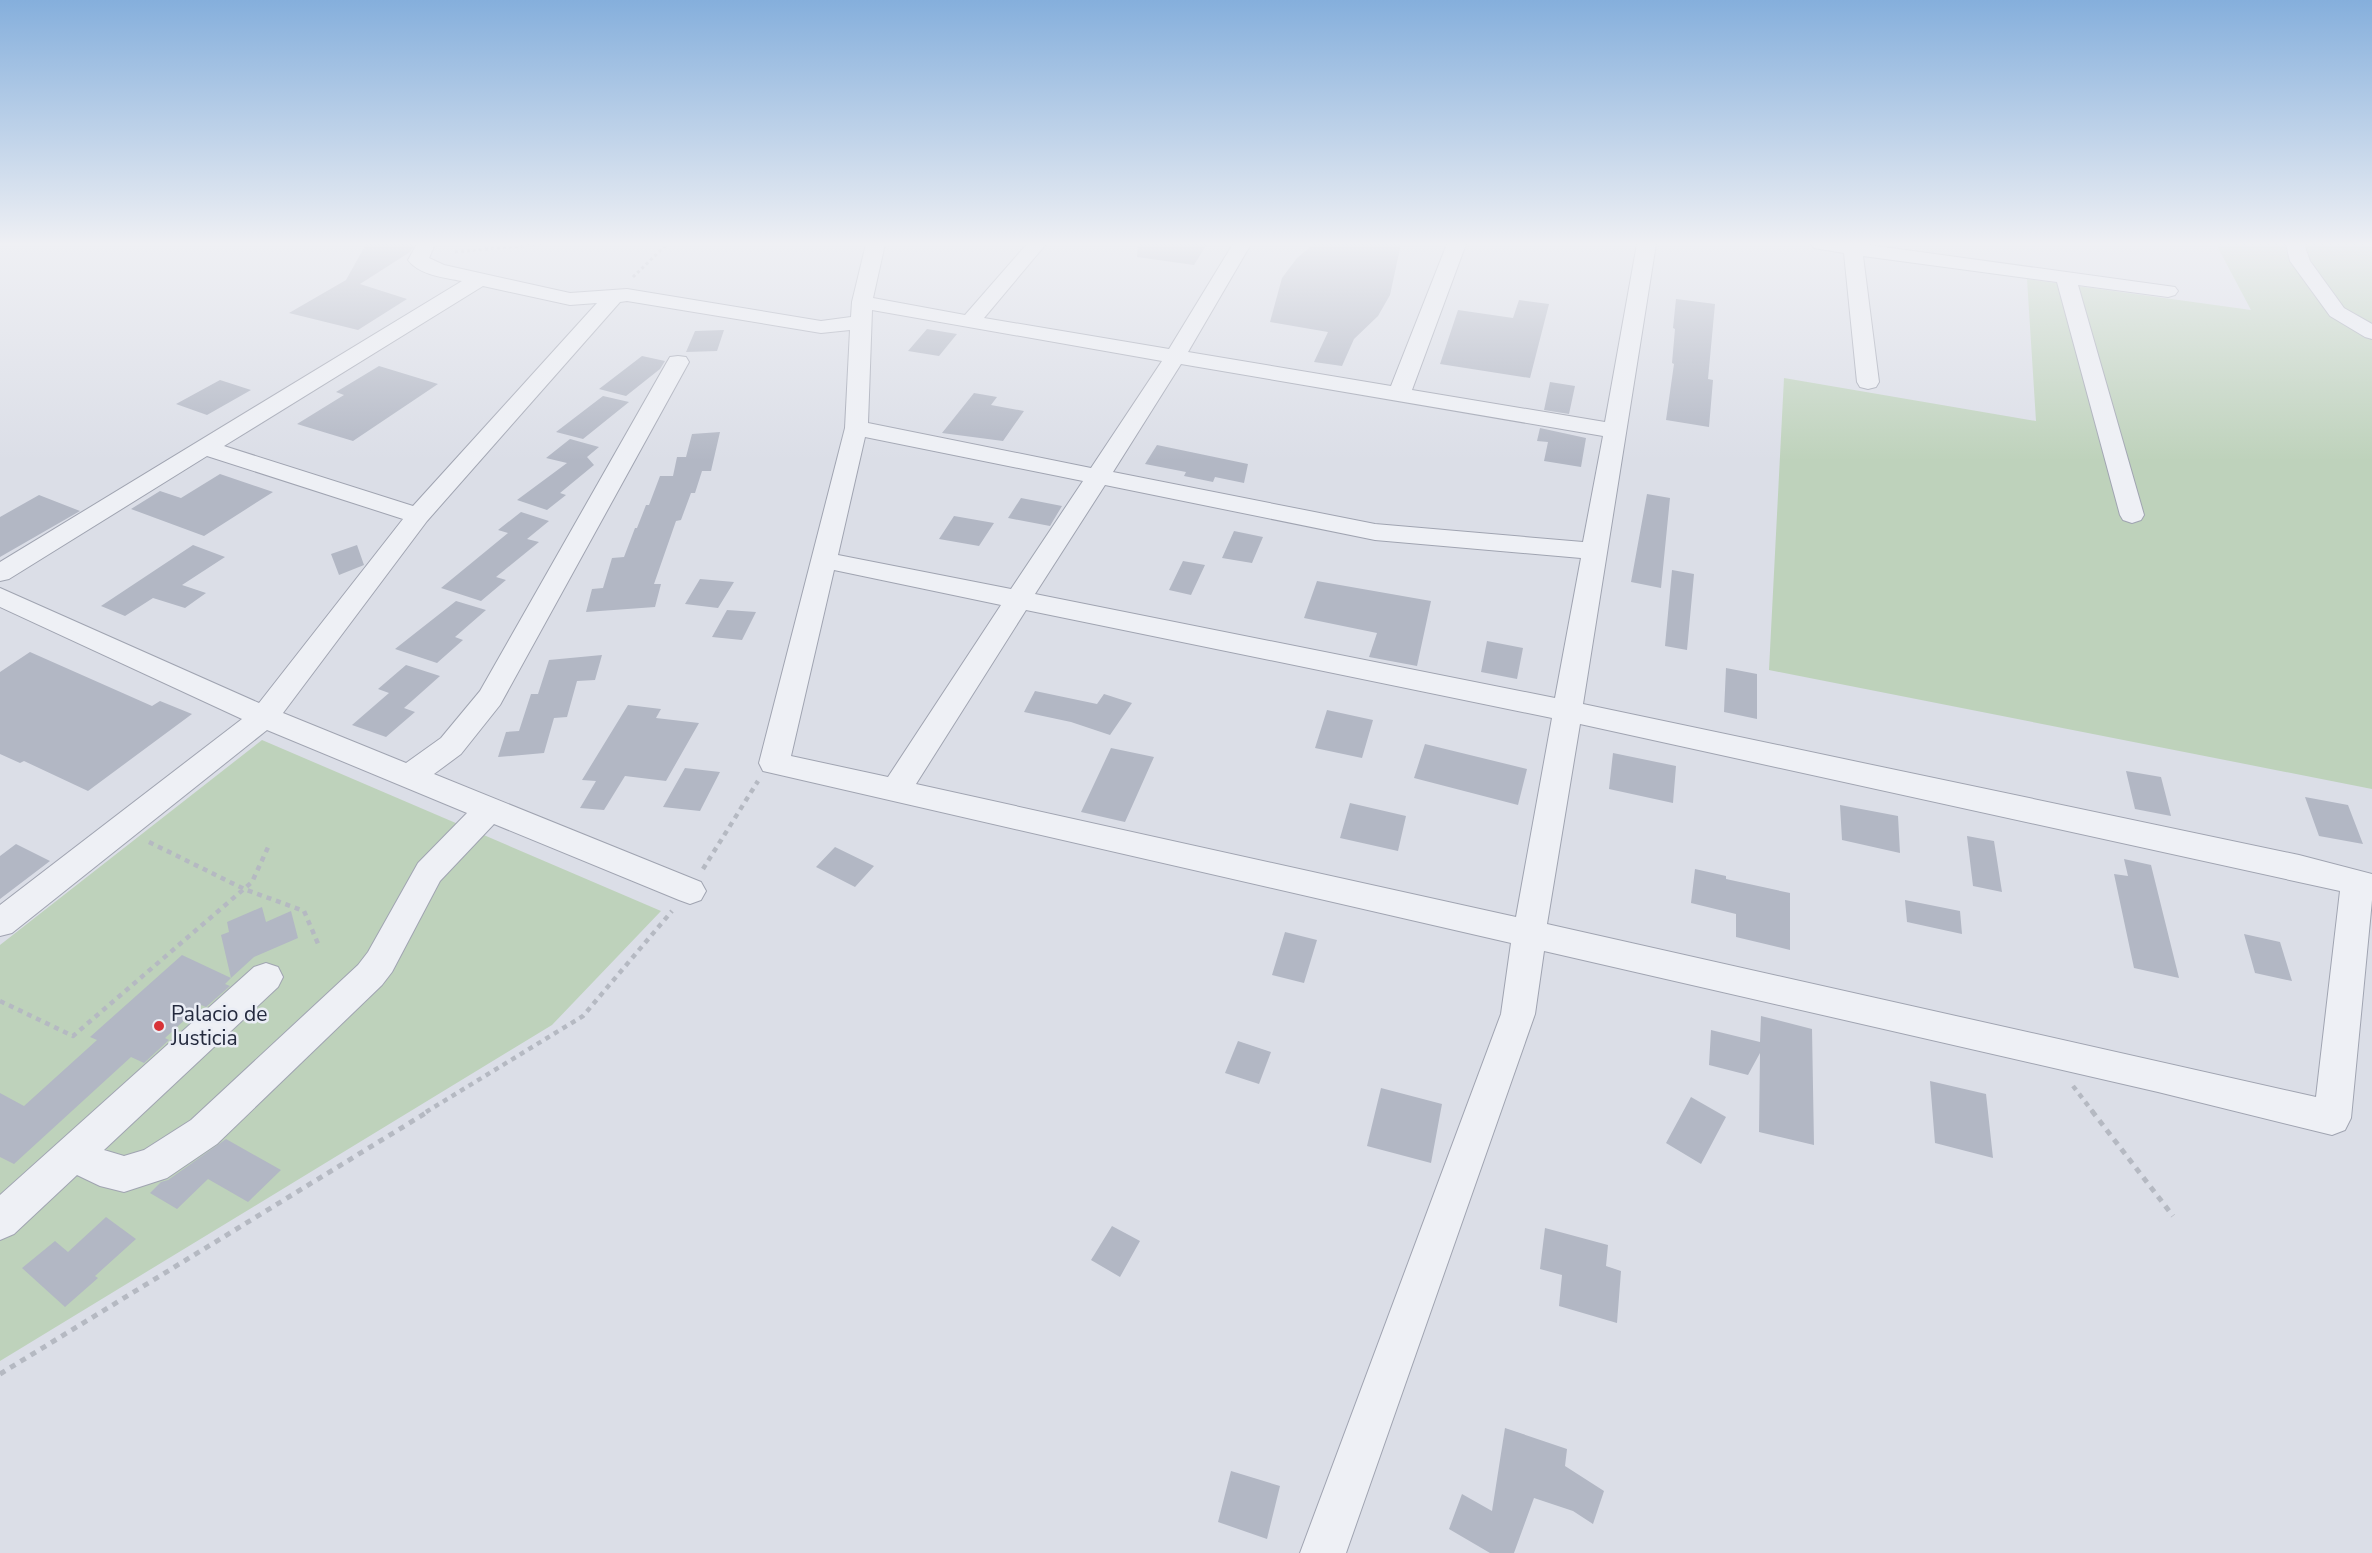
<svg xmlns="http://www.w3.org/2000/svg" width="2372" height="1553" viewBox="0 0 2372 1553" font-family="'Nunito Sans',sans-serif">
	<style>
		.green { fill: #bed2bb }
		.building { fill: #b2b7c4 }
		.lines { fill: none; stroke-linecap: round; stroke-linejoin: round }
		.minor-casing { stroke: #a0a4b1; stroke-width: 2 }
		.path-far2 { stroke: #b5b9c2; stroke-width: 3; stroke-dasharray: 3 3; stroke-linecap: butt }
		.path-far1 { stroke: #b5b9c2; stroke-width: 4.5; stroke-dasharray: 5 5; stroke-linecap: butt }
		.path { stroke: #b5b9c2; stroke-width: 5; stroke-dasharray: 6 6; stroke-linecap: butt }
		.minor { fill: #eef0f5; fill-rule: evenodd }
		.poi-dot { fill: #d83338; stroke: #eaedf5; stroke-width: 2 }
		.labels { text-anchor: middle; stroke-width: 5; stroke-linejoin: round; paint-order: stroke }
		.poi-label { font-size: 21px; fill: #242a3e; stroke: #eaedf5; text-anchor: start }
	</style>
	<rect width="100%" height="100%" fill="#dbdee7"/>
	<path class="green" d="M2216 244H2372V789L1769 670 1784 378 2036 421 2027 279 2251 310Z
		M262 740 661 911 552 1025 0 1361V945Z"/>
	<path class="building" d="M366 244H415L410 252 360 284 407 299 358 330 289 313 346 280Z
		M1138 244H1207L1194 265 1137 257Z
		M1314 244H1401L1390 295 1378 316 1354 339 1342 366 1314 362 1328 332 1270 322 1282 278 1297 258Z
		M1676 299 1715 304 1708 379 1713 380 1709 427 1666 420 1674 364 1672 363 1675 329 1673 328Z
		M1519 300 1549 304 1530 378 1440 364 1458 310 1513 318Z
		M927 329 957 334 939 356 908 351Z
		M724 330 717 351 686 352 695 331Z
		M642 356 665 361 660 369 626 396 599 389Z
		M379 366 438 384 353 441 297 424 344 395 336 392Z
		M220 380 251 390 207 415 176 404Z
		M1550 382 1575 386 1569 414 1544 410Z
		M974 393 997 397 991 405 1024 411 1003 441 942 433Z
		M603 396 629 402 583 439 556 432Z
		M1540 428 1586 438 1581 467 1544 461 1548 442 1537 441Z
		M720 432 711 471H702L695 493H691L681 520 676 521 654 584H661L655 607 586 612 592 589 603 588 612 558 624 557 635 528H637L646 505H649L660 476H673L677 457H686L692 434Z
		M570 439 599 447 587 457 594 465 560 493 566 495 547 510 517 500 567 463 546 458Z
		M1157 445 1248 464 1244 483 1215 477 1213 482 1184 476 1186 472 1145 464Z
		M220 474 273 492 204 536 131 509 160 491 181 498Z
		M1647 494 1670 498 1661 588 1631 582Z
		M39 495 80 511 0 557V517Z
		M1021 498 1062 506 1050 526 1008 518Z
		M521 512 549 521 527 539 539 542 496 577 506 580 481 601 441 588 508 533 498 530Z
		M954 516 994 523 979 546 939 539Z
		M1234 531 1263 537 1252 563 1222 558Z
		M193 545 225 557 182 585 206 593 185 608 153 598 125 616 101 606Z
		M357 545 364 565 339 575 331 554Z
		M1183 561 1205 565 1191 595 1169 590Z
		M1672 570 1694 574 1687 650 1665 646Z
		M700 579 734 582 718 608 685 604Z
		M1317 581 1431 601 1417 666 1369 657 1377 633 1304 618Z
		M456 601 486 610 455 637 463 640 437 663 395 649Z
		M727 610 756 612 742 640 712 637Z
		M1487 641 1523 648 1517 679 1481 672Z
		M30 652 152 706 160 701 192 714 88 791 24 761 20 763 0 754V672Z
		M602 655 595 680 577 681 567 717 554 718 544 753 498 757 506 732 519 731 531 694H538L549 660Z
		M406 665 440 676 404 708 415 712 386 737 352 725 389 693 378 689Z
		M1726 668 1757 674V719L1724 712Z
		M1035 691 1097 704 1104 694 1132 703 1110 735 1071 722 1024 712Z
		M628 705 661 709 656 718 699 723 666 781 625 776 604 810 580 808 596 781 582 780Z
		M1327 710 1373 720 1362 758 1315 748Z
		M1425 744 1527 769 1518 805 1414 778Z
		M1111 748 1154 757 1125 822 1081 812Z
		M1613 753 1676 766 1673 803 1609 789Z
		M685 768 720 772 700 811 663 807Z
		M2126 771 2161 777 2171 816 2135 809Z
		M2305 797 2348 805 2363 844 2319 836Z
		M1350 803 1406 816 1398 851 1340 838Z
		M1840 805 1898 816 1900 853 1842 840Z
		M1967 836 1994 841 2002 892 1973 886Z
		M16 844 50 861 0 899V856Z
		M835 847 874 866 855 887 816 867Z
		M2124 859 2151 865 2179 978 2134 968 2114 874 2128 876Z
		M1695 869 1726 876V879L1790 893V950L1736 937V914L1691 903Z
		M1905 900 1960 911 1962 934 1907 922Z
		M262 907 266 922 291 911 298 938 254 957 231 978 221 935 229 932 227 922Z
		M1285 932 1317 940 1304 983 1272 975Z
		M2244 934 2280 942 2292 981 2255 973Z
		M182 955 231 978 225 984 230 986 206 1007 201 1005 165 1038 169 1040 144 1063 131 1057 14 1164 0 1157V1093L24 1106 97 1040 90 1037Z
		M1761 1016 1812 1029 1814 1145 1759 1132 1760 1053 1748 1075 1709 1065 1711 1030 1760 1042Z
		M1238 1041 1271 1052 1259 1084 1225 1073Z
		M1930 1081 1986 1094 1993 1158 1935 1143Z
		M1381 1088 1442 1104 1431 1163 1367 1146Z
		M1691 1097 1726 1117 1701 1164 1666 1143Z
		M226 1139 281 1170 248 1202 208 1179 177 1209 150 1193 161 1182 168 1180Z
		M106 1217 136 1239 95 1276 98 1278 65 1307 22 1268 55 1241 68 1252Z
		M1112 1226 1140 1241 1120 1277 1091 1260Z
		M1545 1228 1608 1245 1606 1266 1621 1271 1617 1323 1559 1306 1562 1275 1540 1269Z
		M1505 1428 1567 1449 1565 1466 1604 1491 1593 1524 1573 1511 1534 1498 1514 1553H1490L1449 1529 1462 1494 1492 1511Z
		M1231 1471 1280 1486 1267 1539 1218 1522Z"/>
	<g class="lines">
		<g class="minor-casing">
			<path id="minor" d="M417 244H435L429 258 444 265 570 293 627 289 821 321 851 317 852 302 866 244H885L873 298 965 315 1027 244H1046L984 318 1169 349 1233 244H1251L1188 352 1391 386 1447 244H1466L1412 390 1605 422 1637 244H1656L1583 704 2299 855 2372 874V900L2351 1118 2345 1130 2332 1135 2158 1092 1544 951 1535 1014 1346 1553H1300L1501 1014 1511 943 763 771 759 763 845 428 850 330 821 333 627 301 620 302 427 521 283 713 406 763 441 738 480 691 667 362 670 357 678 356 686 357 689 362 500 705 461 754 434 774 701 882 706 891 701 900 690 904 679 900 494 824 440 881 392 972 382 985 217 1144 167 1178 124 1192 100 1186 77 1175 14 1234 0 1240V1195L254 967 266 963 278 967 283 977 278 987 104 1150 124 1156 144 1150 191 1120 358 965 368 952 418 863 467 813 267 730 12 933 0 936V905L242 719 0 607V588L259 703 403 519 207 456 9 579 0 581V562L462 281C445 278 419 275 408 260ZM483 286 570 305 597 303 413 506 224 446ZM872 310 1162 361 1091 468 868 423ZM1181 364 1603 436 1583 542 1375 524 1113 472ZM865 437 1083 481 1011 589 838 555ZM1105 485 1375 540 1581 558 1555 698 1035 594ZM834 570 1001 605 888 777 791 756ZM1026 610 1552 718 1516 917 916 784ZM1580 724 2340 891 2316 1097 1547 924Z
				M1811 244H1862L2175 287 2178 291 2175 295 2168 297 2078 285 2144 515 2141 520 2132 523 2123 520 2120 515 2057 282 1863 256 1879 382 1876 387 1868 389 1860 387 1857 382 1844 253 1814 248Z
				M2286 244H2304L2310 261 2344 308 2372 324V339L2365 337 2330 316 2290 261Z"/>
		</g>
		<path class="path-far2" d="M455 252 544 244
			M633 277 667 244"/>
		<path class="path-far1" d="M149 842 244 889 304 911 319 946
			M703 869 758 781
			M0 1001 73 1036 252 882 270 843
			M2073 1086 2093 1112
			M426 1112 583 1016 672 911"/>
		<path class="path" d="M2092 1111 2173 1216
			M0 1374 429 1111"/>
		<use href="#minor" class="minor"/>
	</g>
	<linearGradient id="sky" x2="0" y2="1"><stop stop-color="#85afdc"/><stop offset="0.53" stop-color="#eff0f4"/><stop offset="1" stop-color="#eff0f4" stop-opacity="0"/></linearGradient>
	<rect width="2372" height="461" fill="url(#sky)"/>
	<circle class="poi-dot" cx="159" cy="1026" r="6"/>
	<g class="labels">
		<g class="poi-label">
			<text x="171" y="1021">Palacio de<tspan x="171" dy="24">Justicia</tspan></text>
		</g>
	</g>
</svg>
